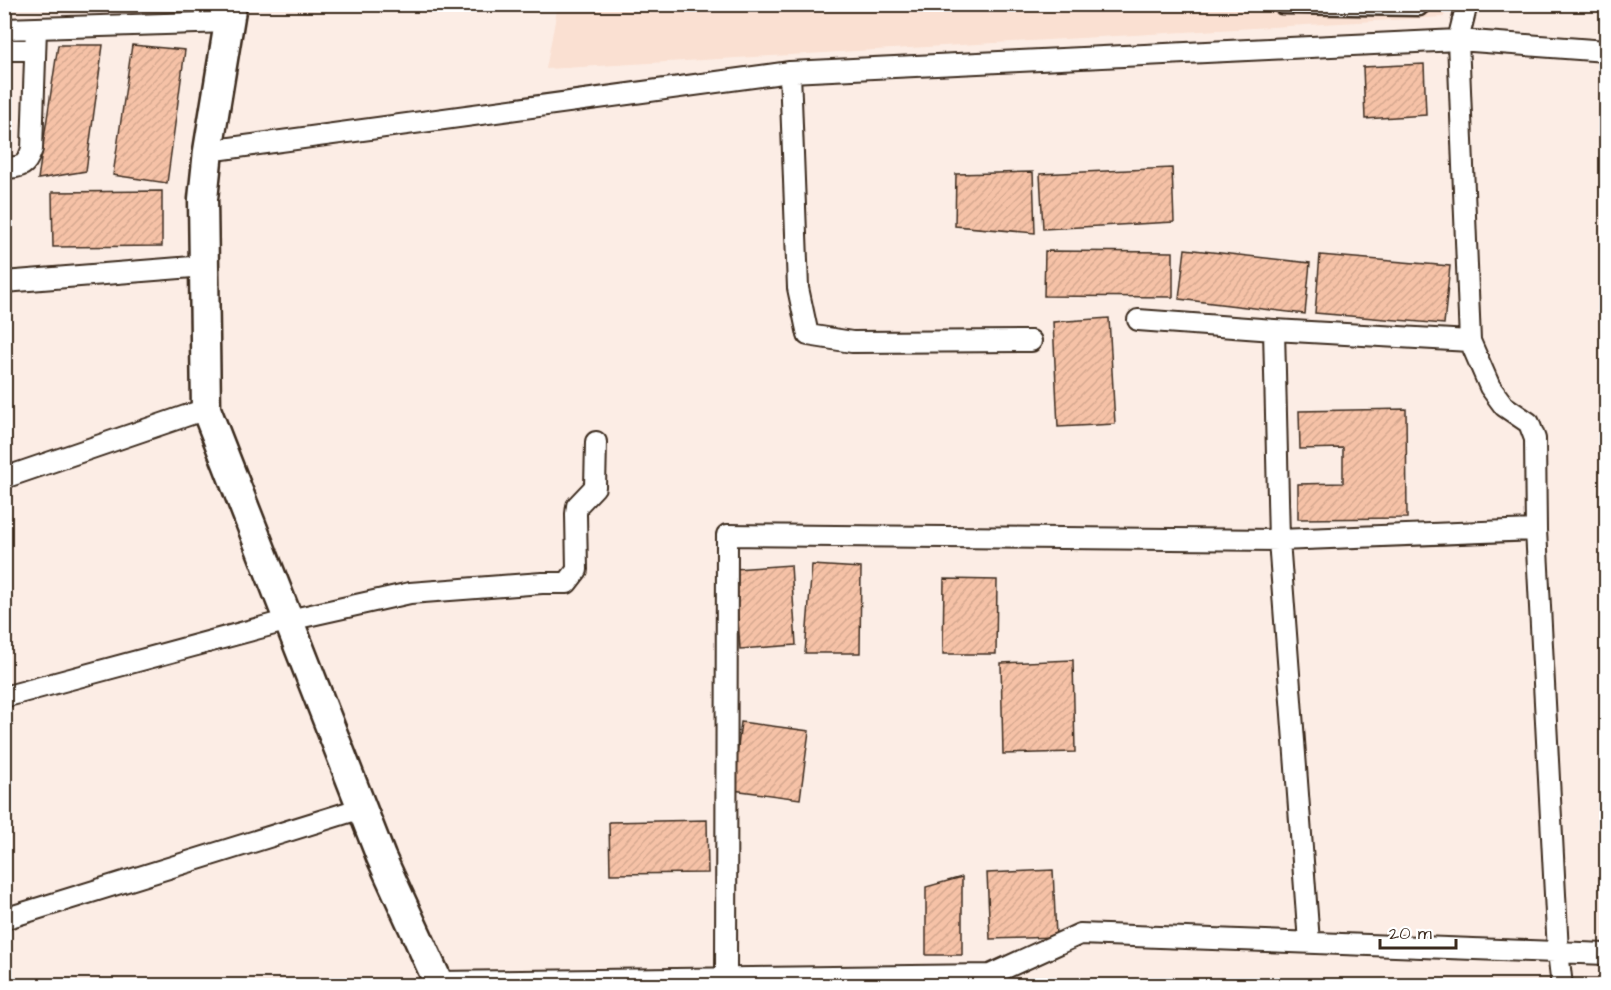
<svg xmlns="http://www.w3.org/2000/svg" width="1611" height="990" viewBox="0 0 1611 990" font-family="'Architects Daughter',sans-serif">
	<style>
		.built { fill: #fae0d2 }
		.building { fill: url(#building-hatch); stroke: #3b2a1e; stroke-width: 1.5 }
		.lines { fill: none; stroke-linecap: round; stroke-linejoin: round }
		.lane-casing { stroke: #3b2a1e; stroke-width: 15 }
		.street-casing { stroke: #3b2a1e; stroke-width: 24 }
		.secondary-casing { stroke: #3b2a1e; stroke-width: 33 }
		.lane { stroke: #fff; stroke-width: 10 }
		.street { stroke: #fff; stroke-width: 20 }
		.secondary { stroke: #fff; stroke-width: 28 }
	</style>
	<defs>
		<pattern id="building-hatch" width="6" height="6" patternUnits="userSpaceOnUse" patternTransform="scale(1.5)"><rect width="6" height="6" fill="#f6c2a7"/><path d="M-1 1l2-2M0 6l6-6M5 7l2-2" fill="none" stroke="#d4a78f"/></pattern>
	</defs>
	<rect width="100%" height="100%" fill="#fcede5"/>
	<filter id="ink" filterUnits="userSpaceOnUse"><feTurbulence type="fractalNoise" baseFrequency=".0167" numOctaves="2"/><feDisplacementMap in="SourceGraphic" scale="12" xChannelSelector="R" yChannelSelector="G"/><feConvolveMatrix kernelMatrix="1 2 1 2 8 2 1 2 1" color-interpolation-filters="sRGB"/></filter>
	<g filter="url(#ink)">
		<path class="built" d="M558 5H1446L1444 17 546 69Z"/>
		<path class="building" d="M58 45H103L86 171 38 179Z
			M132 45 185 50 167 183 113 175Z
			M1424 64 1426 115 1365 119 1363 67Z
			M1172 168 1174 222 1043 229 1040 174Z
			M1033 172 1035 233 955 226 956 174Z
			M162 191V246L53 247 52 192Z
			M1185 249 1310 263 1305 314 1179 299Z
			M1045 251 1173 252V297L1044 296Z
			M1320 255 1450 266 1444 324 1315 313Z
			M1109 318 1115 424 1058 427 1053 322Z
			M1406 409 1407 518 1298 519V484L1343 483V448L1300 449 1299 411Z
			M791 565 796 645 740 649 735 569Z
			M812 565 861 568 860 653H805Z
			M944 579 997 580 996 654H943Z
			M1073 660 1075 752 1003 754 1001 663Z
			M741 722 809 731 800 799 733 790Z
			M707 820 708 873 610 874 609 822Z
			M1053 870 1056 937 990 939 987 873Z
			M962 877V955H926V887Z"/>
		<g class="lines">
			<g class="lane-casing">
				<path id="lane" d="M1277 4 1281 8 1420 10 1427 4"/>
			</g>
			<g class="street-casing">
				<path id="street" d="M4 29 229 22
					M4 50H35
					M790 72 798 288 808 335 852 342 1031 341
					M208 151 790 72 1458 40 1467 4
					M4 168C22 167 26 167 32 149L36 28
					M4 282 205 266
					M1138 320 1274 330 1470 341 1458 40 1606 51
					M1274 330 1279 540 1309 942
					M1470 341 1490 387 1504 406 1529 423 1535 439 1536 530
					M4 478 206 409
					M4 697 289 620 410 593 542 583H567L577 570 576 514 577 506 595 487 596 442
					M4 919 362 808
					M726 979 727 535 1279 540 1536 530 1558 952 1562 986
					M438 982 990 975 1080 934 1606 954"/>
			</g>
			<g class="secondary-casing">
				<path id="secondary" d="M232 4 208 151 203 199 206 409 381 857 440 986"/>
			</g>
			<use href="#lane" class="lane"/>
			<use href="#street" class="street"/>
			<use href="#secondary" class="secondary"/>
		</g>
	</g>
	<rect width="1611" height="990" fill="none" stroke="#fff" stroke-width="24"/>
	<rect x="12" y="12" width="1587" height="966" fill="none" stroke="#3b2a1e" stroke-width="2" filter="url(#ink)"/>
	<path d="M1380 939v9h76v-9" fill="none" stroke="#3b2a1e" stroke-width="3"/>
	<text x="1389" y="939" font-size="18" fill="#3b2a1e" stroke="#ffffff" stroke-width="4.5" paint-order="stroke">20 m</text>
</svg>
